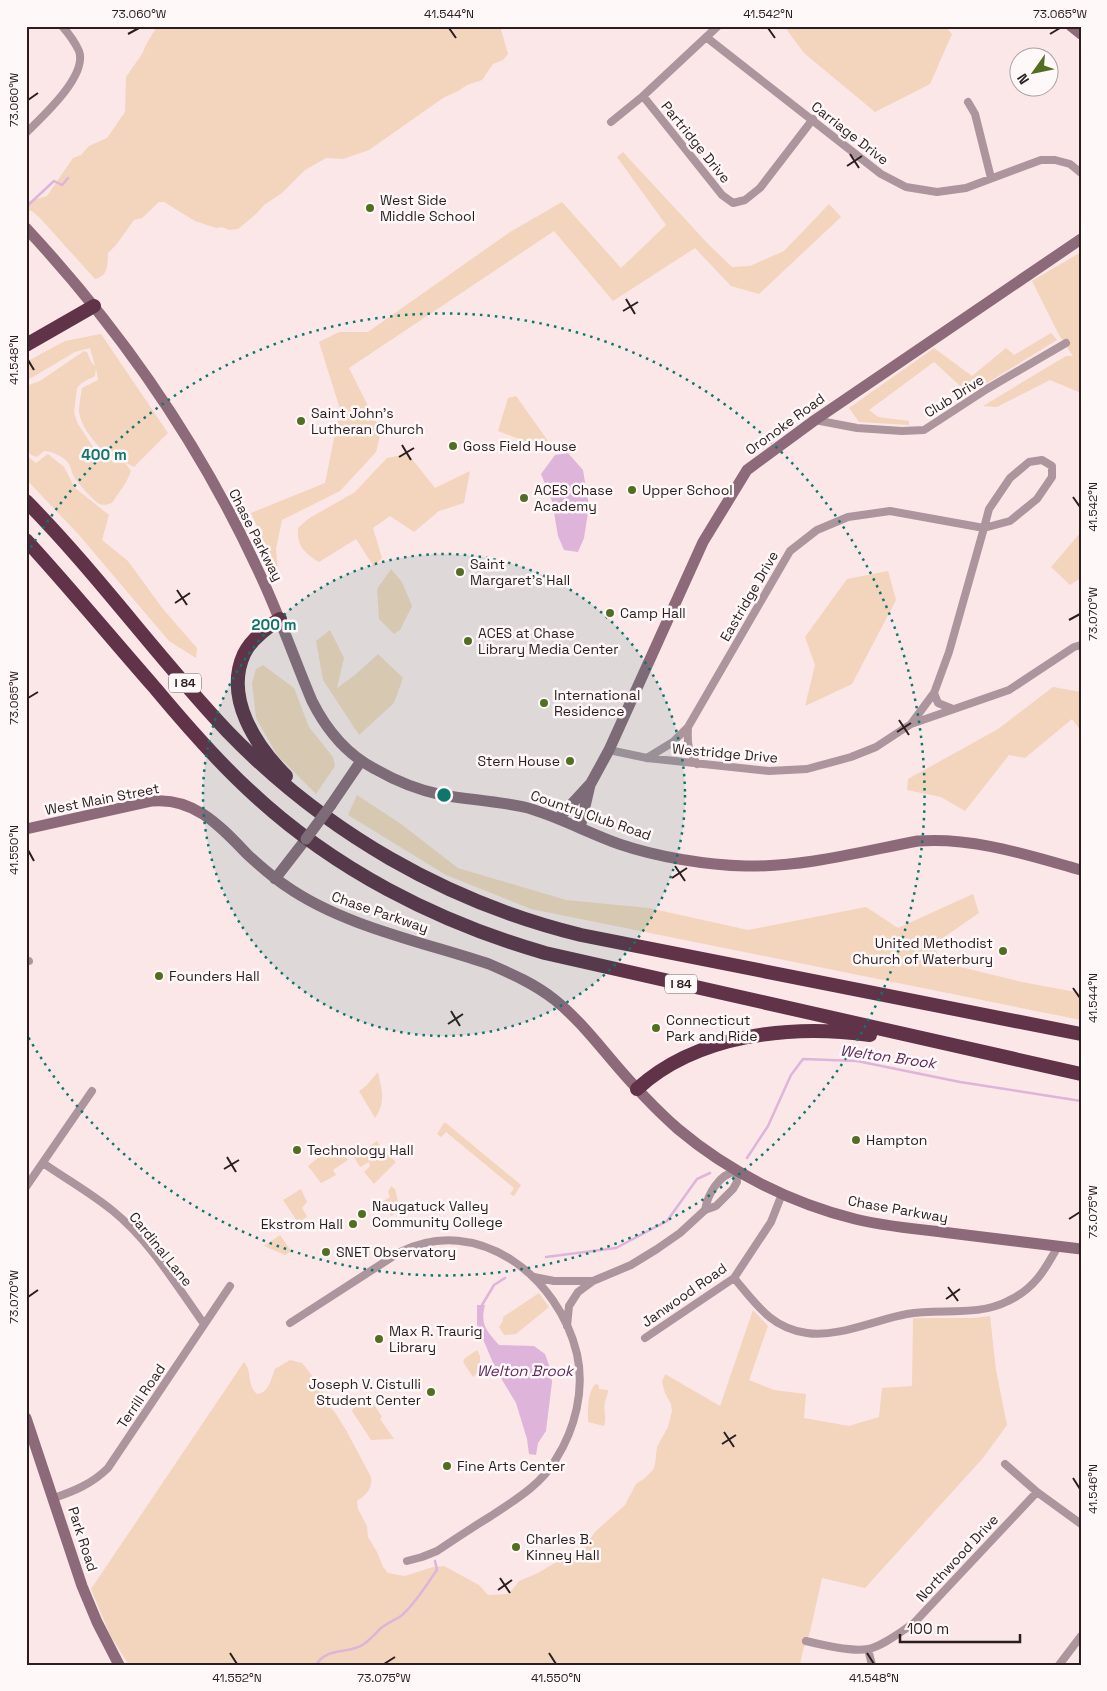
<svg xmlns="http://www.w3.org/2000/svg" width="1107" height="1691" viewBox="0 0 1107 1691" font-family="'Space Grotesk',sans-serif">
	<style>
		.green { fill: #f3d4bc }
		.water { fill: #dfb4db }
		.lines { fill: none; stroke-linecap: round; stroke-linejoin: round }
		.stream { stroke: #dfb4db; stroke-width: 2.5 }
		.street { stroke: #ad959e; stroke-width: 8 }
		.secondary { stroke: #8d6a79; stroke-width: 11 }
		.highway { stroke: #603348; stroke-width: 14 }
		.secondary-bridge { stroke: #8d6a79; stroke-width: 11 }
		.ticks { fill: none; stroke: #2a1e1f; stroke-width: 2 }
		.ring { fill: none; stroke: #0f766e; stroke-width: 2.5; stroke-dasharray: 2.5 5 }
		.poi-dot { fill: #526e22; stroke: #fff8f8; stroke-width: 2 }
		.labels { text-anchor: middle; stroke-width: 5; stroke-linejoin: round; paint-order: stroke }
		.shield { fill: #fff8f8; stroke: #6a5f60; stroke-width: 1 }
		.shield-label { font-size: 12px; font-weight: bold; fill: #2a1e1f }
		.street-label { font-size: 14px; fill: #2a1e1f; stroke: #fff8f8 }
		.poi-label { font-size: 14px; fill: #2a1e1f; stroke: #fff8f8; text-anchor: start }
		.water-label { font-size: 15px; font-style: italic; fill: #5d2a5b; stroke: #fff8f8 }
		.centre { fill: #0f766e; stroke: #fff8f8; stroke-width: 2.5 }
		.ring-label { font-size: 15px; text-anchor: middle; font-weight: bold; fill: #0f766e; stroke: #fff8f8; stroke-width: 5; stroke-linejoin: round; paint-order: stroke }
		.neatline { fill: none; stroke: #2a1e1f; stroke-width: 2 }
		.ticks-label { font-size: 12px; text-anchor: middle; fill: #2a1e1f }
	</style>
	<rect width="100%" height="100%" fill="#fbe7e8"/>
	<path class="green" d="M157 26H500L508 54 503 60 493 64 482 80 467 85 458 91 443 98 369 150 343 159 326 158 305 170 282 193 264 205 256 214 238 229 229 230 222 227 216 228 195 221 164 202H159L142 218 134 220 116 245 108 253C107 263 110 275 95 279L40 218 32 211 26 209V202L47 196 73 158 81 155 89 146 107 138 125 112 126 77 142 54 146 45Z
		M784 26H945L952 34 930 84 875 112 804 53Z
		M623 152 709 245 732 267 750 266 784 251 829 204 841 217 759 294 731 286 695 248 613 301 554 231 349 368 375 420 382 427 376 452 340 491 282 520 276 549 278 573 251 513 325 483 340 409 319 342 339 332H368L510 232 562 202 621 268 666 225 617 157Z
		M1081 252V393L1050 380 997 407 983 406 1066 356H1073L1059 335 1032 281Z
		M1051 333 1057 340 969 394 934 362 869 410 878 417 909 421V425L859 422 849 408 934 348 972 376 1006 348 1014 355Z
		M101 334 168 433 134 467C128 463 122 462 116 459 102 453 80 428 79 411 79 404 81 395 82 388L98 380 96 368 95 376C88 380 82 381 77 388L74 413 78 424 93 447 104 453 114 463H125L131 471C127 483 119 492 112 503 108 504 104 506 100 504 94 502 76 481 73 475 71 471 71 467 69 464 65 457 52 451 44 451L37 457 31 455 26 449V386L40 381 84 351 87 352 91 362 95 366 90 348 75 352 26 381V362L65 341Z
		M516 396 548 441 527 442 498 431 508 398Z
		M48 454 64 467 75 488 109 515 102 540 128 561 163 609 197 648 196 658 169 641 79 535 26 479V455L36 463Z
		M408 454 435 488 470 471 464 503 439 511 414 532 390 516 373 528 382 558 374 567 356 539 319 562C304 552 297 547 298 528L308 519 355 492 387 458Z
		M1081 532V578L1070 585 1051 567Z
		M391 569 402 582 412 606 400 630 394 634 379 619 377 589Z
		M888 571 896 600 852 684 805 706 815 665 805 637 847 579Z
		M330 630 344 658 337 688 355 675 378 654 403 678 394 703 359 735 323 680 316 641Z
		M263 665 294 688 309 727 333 757 335 766 316 794 277 755 256 718 252 683 256 669Z
		M1053 687 1081 692V731L1072 719 1025 758 1009 755 965 811 941 797 907 790 908 779 998 729Z
		M357 795 401 824 458 868 566 900 649 908 748 930 866 907 898 928 973 894 979 913 934 944 940 962 1022 982 1081 993V1020L531 909 446 875 348 815Z
		M378 1072C382 1090 386 1102 375 1118L359 1091 366 1086Z
		M444 1123H446L521 1185 514 1196 510 1194 514 1188 446 1132 441 1137 437 1134Z
		M377 1141 384 1152 396 1162 374 1184 364 1172 370 1166 369 1162 360 1167 354 1157Z
		M335 1144 341 1146 348 1160 333 1170 336 1175 321 1183 308 1166Z
		M391 1186 395 1189 400 1210 391 1216 382 1202 390 1197 388 1192Z
		M301 1189 307 1202 302 1208 307 1216 299 1224 283 1200Z
		M280 1235 291 1251 285 1255 264 1246Z
		M539 1293 549 1307 516 1334 504 1335 499 1327 503 1321V1317Z
		M753 1310 768 1326 749 1380 774 1390 806 1394 804 1418 849 1426 879 1417 882 1388 912 1386 913 1318H974L990 1316 996 1370 1007 1425 983 1458 865 1588 822 1578 810 1632 803 1650 800 1665H129L110 1635 91 1589 244 1362C253 1373 246 1384 257 1394 269 1393 271 1379 275 1369L290 1360 302 1363 314 1378 323 1392 327 1403 336 1414 346 1430 371 1477C373 1489 366 1495 357 1501L358 1509 367 1526 368 1537 377 1552 383 1567 388 1573 405 1576 433 1567 444 1566 479 1585 488 1595 509 1594 519 1581 538 1573 560 1560 580 1552 596 1531 625 1505 636 1484 645 1478 653 1470 655 1465 657 1447 668 1427 672 1411 671 1404 665 1393 662 1382 665 1374 720 1406Z
		M477 1350 480 1356V1370L473 1377 463 1362 465 1358Z
		M595 1384 599 1385V1389L608 1390C608 1396 606 1397 605 1402 603 1410 607 1416 604 1426L588 1422C588 1410 587 1394 595 1384Z
		M368 1395 382 1417 380 1419 394 1439 371 1440 352 1411 355 1404Z"/>
	<path class="water" d="M568 453 583 470 589 506 584 538 578 552 564 550 558 536 552 501 541 474 555 455Z
		M477 1305H485C480 1325 486 1330 499 1345L534 1346 545 1354 549 1365 552 1382 546 1431 538 1443 536 1455 529 1454 527 1439 516 1403 496 1370 477 1325Z"/>
	<g class="lines">
		<path class="stream" d="M26 207 54 181 62 185 68 178
			M747 1158 768 1126 791 1075 803 1059 857 1061 960 1082 1081 1101
			M546 1257 616 1248 667 1221 697 1179 710 1173
			M482 1305 494 1285 505 1278
			M316 1665C327 1646 349 1655 364 1644 370 1640 376 1633 381 1628 387 1623 395 1620 401 1616 416 1603 426 1585 437 1570L435 1561"/>
		<path class="street" d="M706 37 881 174 906 187 937 192 966 188 1041 160H1055L1070 164 1081 173
			M643 96 722 195 733 203 745 200 760 188 813 119
			M968 102 975 114 991 178
			M611 122 643 96 718 26
			M26 133C42 117 88 76 79 51 75 42 69 34 62 26
			M815 420 857 428 902 431 924 430 987 389 1066 343
			M911 724 1009 690 1074 647 1081 645
			M609 750 647 758 769 771 807 769 851 757 876 747 911 724 934 693
			M647 758 673 742 688 727
			M697 764C688 750 687 744 688 727L790 551 817 530 848 517 890 511 984 528 1010 521 1037 499 1052 477V466L1042 460 1029 462 1010 478 989 509 984 528 949 652 934 693 938 703 953 709
			M26 962 29 961
			M43 1163C66 1179 91 1193 113 1211 150 1241 176 1285 204 1324
			M26 1187 92 1091
			M534 1277 554 1281H593
			M734 1278C756 1304 771 1328 807 1333 837 1338 878 1319 907 1314 940 1308 977 1317 1008 1301 1034 1289 1045 1270 1058 1246
			M290 1323 400 1252C478 1213 559 1277 577 1354 585 1390 575 1429 556 1459 541 1485 515 1500 491 1516 473 1527 455 1539 437 1551L422 1557 407 1561
			M567 1326 569 1306 578 1292 593 1281 631 1265 657 1249 680 1233 705 1210 716 1206 733 1189 737 1182 736 1171C719 1175 708 1193 705 1210
			M645 1338 734 1278 771 1222 782 1194
			M1005 1464 1037 1492 1081 1524
			M54 1498C74 1491 92 1484 108 1468L230 1286
			M806 1641C822 1645 852 1652 868 1649 883 1646 900 1632 913 1624L1037 1492
			M868 1649 872 1665
			M1059 1665 1081 1636"/>
		<path class="secondary" d="M1071 26 1081 34
			M26 228C120 329 199 443 257 568 278 611 293 656 312 701 326 729 346 754 375 769 396 781 418 790 442 795 470 800 499 801 528 808 559 817 588 833 619 844 657 857 706 865 746 866 805 867 860 852 918 841 974 837 1027 855 1081 870
			M331 805 361 761
			M558 819 591 783 609 750 703 542 747 470 815 420 1081 239
			M580 828 590 785
			M26 829 152 801C195 797 221 827 248 855 260 866 272 877 286 886 343 926 423 942 489 964 512 974 535 984 555 1000 576 1017 593 1038 610 1058 631 1083 653 1107 678 1129 729 1172 791 1203 855 1219 884 1226 913 1229 942 1232 988 1238 1034 1243 1081 1249
			M275 879 306 839
			M26 1418 82 1586 97 1622 119 1665"/>
		<path class="highway" d="M26 345 94 306
			M26 501C98 574 158 658 228 732 325 832 446 902 581 935L1081 1034
			M26 540C70 588 112 639 155 688 185 724 215 759 250 791 333 869 437 922 545 953L1081 1074
			M280 619C266 628 251 639 244 654 224 698 256 746 286 776
			M637 1089C697 1034 792 1024 870 1035"/>
		<path class="secondary-bridge" d="M306 839 331 805"/>
	</g>
	<path class="ticks" d="M449 28 456 38M768 28 775 38M128 34 139 28M1050 34 1060 28M28 100 38 93M850 154 859 168M847 166 862 156M626 299 635 314M623 311 638 302M28 360 34 370M402 445 411 460M399 457 414 448M1073 497 1080 507M177 590 187 605M175 603 190 593M1069 620 1080 614M28 698 38 692M899 720 909 735M897 732 911 723M28 850 34 861M675 866 685 881M672 878 687 868M1073 988 1080 998M451 1011 460 1026M448 1024 463 1014M227 1157 236 1172M224 1169 239 1160M1069 1219 1080 1212M948 1287 958 1301M28 1297 38 1290M946 1299 960 1289M724 1432 734 1447M722 1444 736 1435M1073 1478 1080 1489M500 1578 510 1593M498 1590 512 1580M230 1653 237 1664M549 1653 556 1664M867 1653 874 1664M384 1664 395 1657"/>
	<circle cx="444" cy="795" r="241" fill="#0f766e" fill-opacity=".12"/>
	<g class="ring">
		<circle cx="444" cy="795" r="241"/>
		<path d="M27 554A481 481 0 1 1 27 1035"/>
	</g>
	<g class="poi-dot">
		<circle cx="370" cy="208" r="5"/>
		<circle cx="301" cy="421" r="5"/>
		<circle cx="453" cy="446" r="5"/>
		<circle cx="632" cy="490" r="5"/>
		<circle cx="524" cy="498" r="5"/>
		<circle cx="460" cy="572" r="5"/>
		<circle cx="610" cy="613" r="5"/>
		<circle cx="468" cy="641" r="5"/>
		<circle cx="544" cy="703" r="5"/>
		<circle cx="570" cy="761" r="5"/>
		<circle cx="1003" cy="951" r="5"/>
		<circle cx="159" cy="976" r="5"/>
		<circle cx="656" cy="1028" r="5"/>
		<circle cx="856" cy="1140" r="5"/>
		<circle cx="297" cy="1150" r="5"/>
		<circle cx="362" cy="1214" r="5"/>
		<circle cx="353" cy="1224" r="5"/>
		<circle cx="326" cy="1252" r="5"/>
		<circle cx="379" cy="1339" r="5"/>
		<circle cx="431" cy="1392" r="5"/>
		<circle cx="447" cy="1466" r="5"/>
		<circle cx="516" cy="1547" r="5"/>
	</g>
	<g class="labels">
		<g class="shield">
			<rect x="169" y="673.5" width="32" height="19" rx="4"/>
			<rect x="665" y="974.5" width="32" height="19" rx="4"/>
		</g>
		<g class="shield-label">
			<text x="185" y="687">I 84</text>
			<text x="681" y="988">I 84</text>
		</g>
		<g class="street-label">
			<text transform="translate(850 133) rotate(38)" y="5">Carriage Drive</text>
			<text transform="translate(696 142) rotate(51)" y="5">Partridge Drive</text>
			<text transform="translate(954 396) rotate(-32)" y="5">Club Drive</text>
			<text transform="translate(785 424) rotate(-36)" y="5">Oronoke Road</text>
			<text transform="translate(256 535) rotate(63)" y="5">Chase Parkway</text>
			<text transform="translate(749 596) rotate(-60)" y="5">Eastridge Drive</text>
			<text transform="translate(725 753) rotate(5)" y="5">Westridge Drive</text>
			<text transform="translate(102 799) rotate(-11)" y="5">West Main Street</text>
			<text transform="translate(591 815) rotate(19)" y="5">Country Club Road</text>
			<text transform="translate(380 912) rotate(19)" y="5">Chase Parkway</text>
			<text transform="translate(898 1209) rotate(10)" y="5">Chase Parkway</text>
			<text transform="translate(161 1249) rotate(51)" y="5">Cardinal Lane</text>
			<text transform="translate(684 1295) rotate(-35)" y="5">Janwood Road</text>
			<text transform="translate(141 1396) rotate(-56)" y="5">Terrill Road</text>
			<text transform="translate(83 1539) rotate(72)" y="5">Park Road</text>
			<text transform="translate(957 1558) rotate(-47)" y="5">Northwood Drive</text>
		</g>
		<g class="poi-label">
			<text x="380" y="205">West Side<tspan x="380" dy="16">Middle School</tspan></text>
			<text x="311" y="418">Saint John's<tspan x="311" dy="16">Lutheran Church</tspan></text>
			<text x="463" y="451">Goss Field House</text>
			<text x="534" y="495">ACES Chase<tspan x="534" dy="16">Academy</tspan></text>
			<text x="642" y="495">Upper School</text>
			<text x="470" y="569">Saint<tspan x="470" dy="16">Margaret's Hall</tspan></text>
			<text x="620" y="618">Camp Hall</text>
			<text x="478" y="638">ACES at Chase<tspan x="478" dy="16">Library Media Center</tspan></text>
			<text x="554" y="700">International<tspan x="554" dy="16">Residence</tspan></text>
			<text x="560" y="766" text-anchor="end">Stern House</text>
			<text x="993" y="948" text-anchor="end">United Methodist<tspan x="993" dy="16">Church of Waterbury</tspan></text>
			<text x="169" y="981">Founders Hall</text>
			<text x="666" y="1025">Connecticut<tspan x="666" dy="16">Park and Ride</tspan></text>
			<text x="866" y="1145">Hampton</text>
			<text x="307" y="1155">Technology Hall</text>
			<text x="372" y="1211">Naugatuck Valley<tspan x="372" dy="16">Community College</tspan></text>
			<text x="343" y="1229" text-anchor="end">Ekstrom Hall</text>
			<text x="336" y="1257">SNET Observatory</text>
			<text x="389" y="1336">Max R. Traurig<tspan x="389" dy="16">Library</tspan></text>
			<text x="421" y="1389" text-anchor="end">Joseph V. Cistulli<tspan x="421" dy="16">Student Center</tspan></text>
			<text x="457" y="1471">Fine Arts Center</text>
			<text x="526" y="1544">Charles B.<tspan x="526" dy="16">Kinney Hall</tspan></text>
		</g>
		<g class="water-label">
			<text transform="translate(888 1057) rotate(8)" y="5">Welton Brook</text>
			<text x="525" y="1376">Welton Brook</text>
		</g>
	</g>
	<circle cx="444" cy="795" r="8" class="centre"/>
	<g class="ring-label">
		<text x="104" y="460">400 m</text>
		<text x="274" y="630">200 m</text>
	</g>
	<rect width="1107" height="1691" fill="none" stroke="#fff8f8" stroke-width="55"/>
	<g transform="translate(1034 72) rotate(237)"><circle r="24" fill="#fff8f8" stroke="#aaa1a1"/>
	<path d="M0-4L9 19L0 12L-9 19Z" fill="#526e22"/>
	<text y="-8" font-size="14" font-weight="bold" text-anchor="middle" fill="#2a1e1f">N</text>
	</g>
	<path d="M900 1634v8h120v-8" fill="none" stroke="#2a1e1f" stroke-width="2.5"/>
	<text x="907" y="1634" font-size="15" fill="#2a1e1f" stroke="#fff8f8" stroke-width="4" paint-order="stroke">100 m</text>
	<rect x="28" y="28" width="1052" height="1636" class="neatline"/>
	<g class="ticks-label">
		<text x="139" y="18">73.060°W</text>
		<text x="449" y="18">41.544°N</text>
		<text x="768" y="18">41.542°N</text>
		<text x="1060" y="18">73.065°W</text>
		<text transform="translate(14 100) rotate(-90)" y="4">73.060°W</text>
		<text transform="translate(14 360) rotate(-90)" y="4">41.548°N</text>
		<text transform="translate(1093 507) rotate(-90)" y="4">41.542°N</text>
		<text transform="translate(1093 614) rotate(-90)" y="4">73.070°W</text>
		<text transform="translate(14 698) rotate(-90)" y="4">73.065°W</text>
		<text transform="translate(14 850) rotate(-90)" y="4">41.550°N</text>
		<text transform="translate(1093 998) rotate(-90)" y="4">41.544°N</text>
		<text transform="translate(1093 1212) rotate(-90)" y="4">73.075°W</text>
		<text transform="translate(14 1297) rotate(-90)" y="4">73.070°W</text>
		<text transform="translate(1093 1489) rotate(-90)" y="4">41.546°N</text>
		<text x="237" y="1682">41.552°N</text>
		<text x="384" y="1682">73.075°W</text>
		<text x="556" y="1682">41.550°N</text>
		<text x="874" y="1682">41.548°N</text>
	</g>
</svg>
